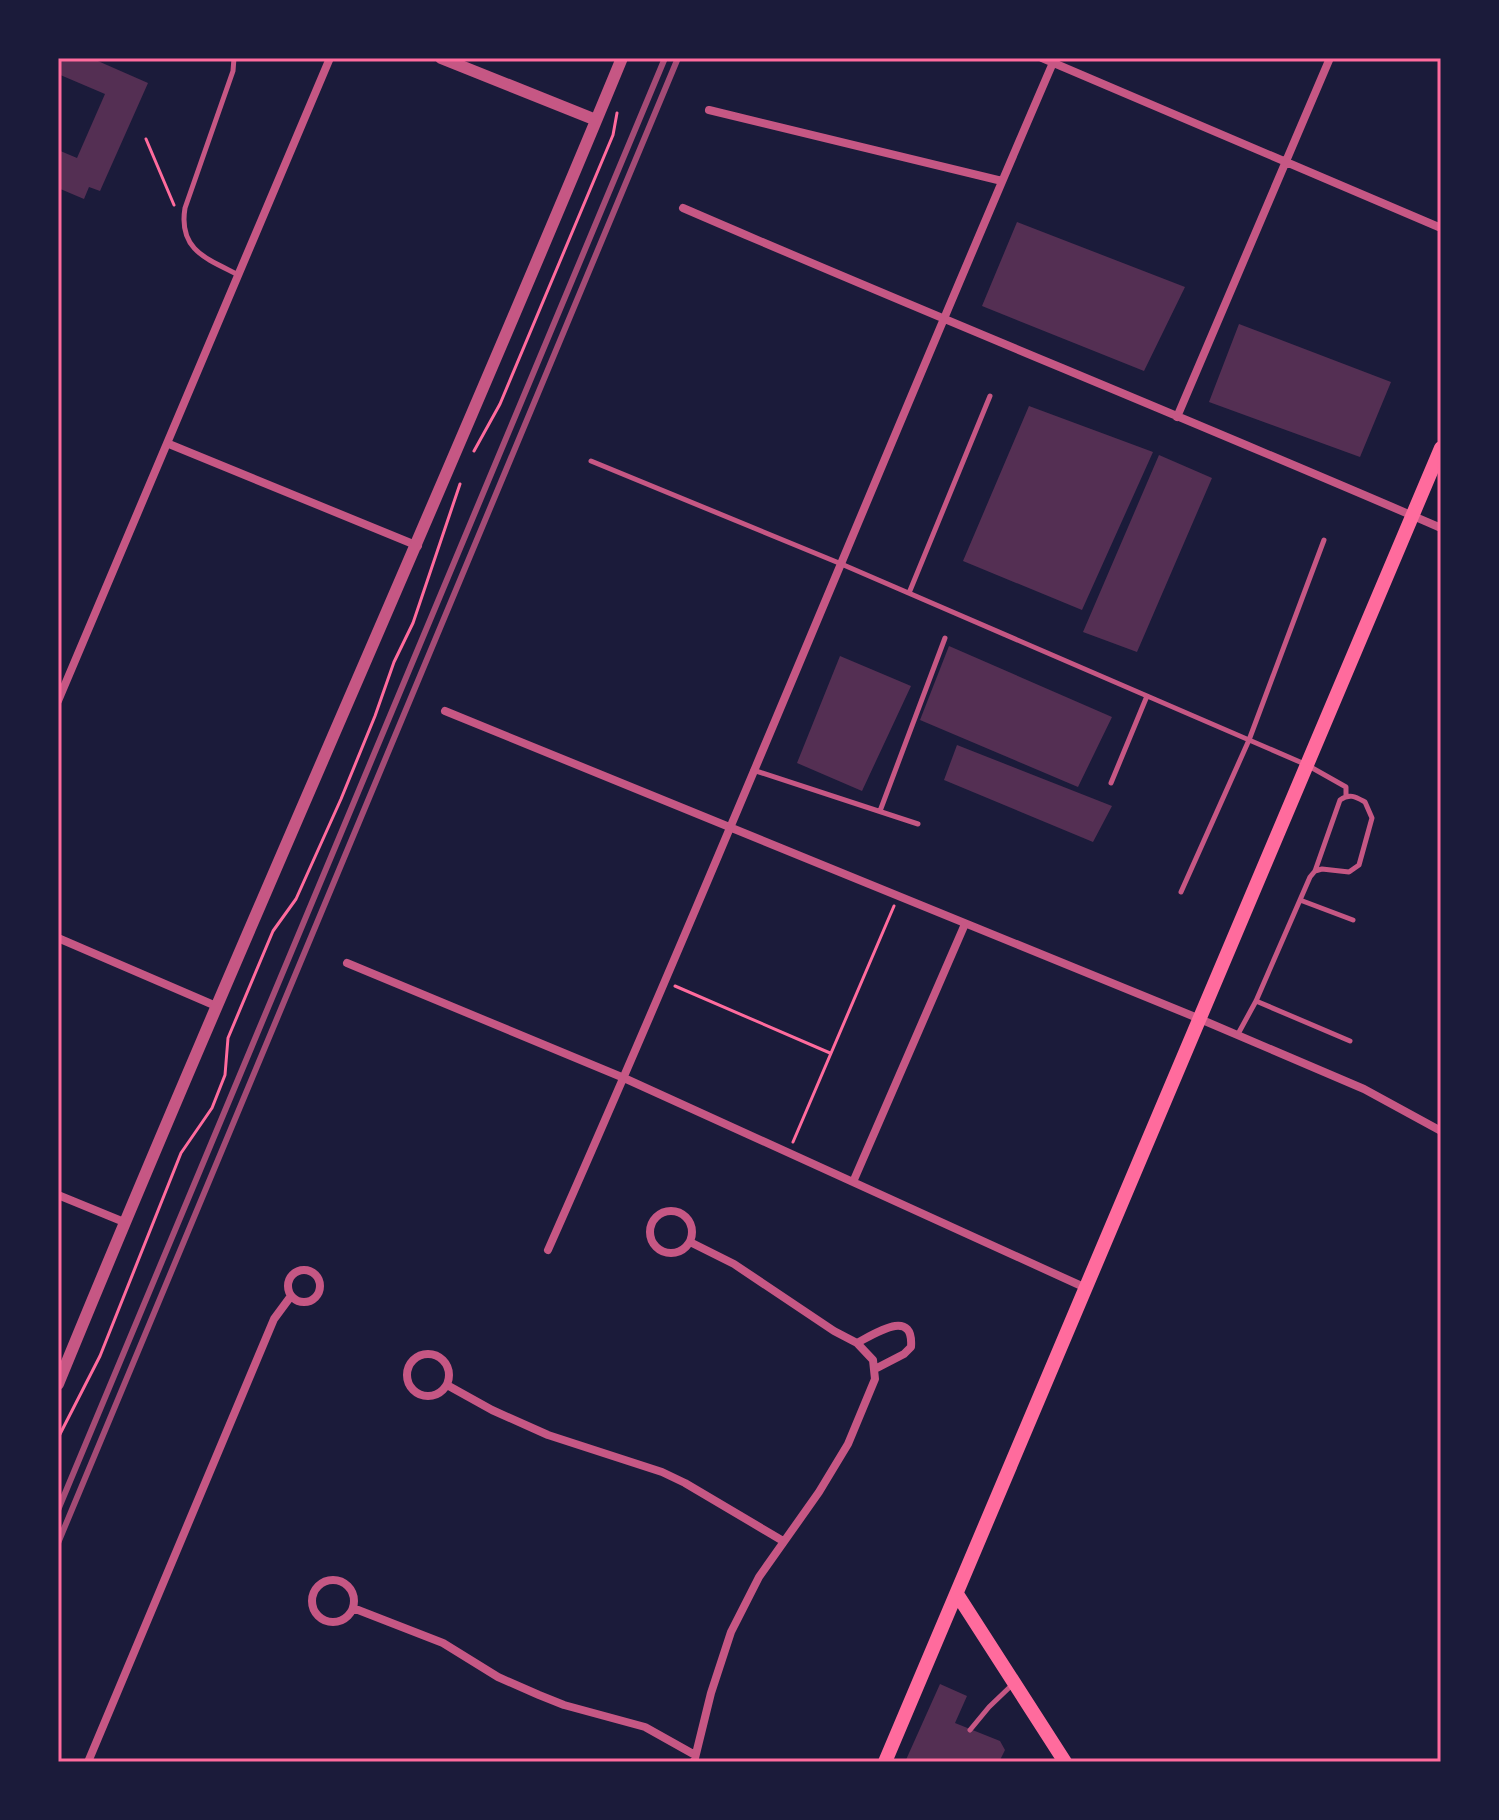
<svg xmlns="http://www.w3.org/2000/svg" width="1499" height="1820" viewBox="0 0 1499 1820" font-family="'Sofia Sans Condensed',sans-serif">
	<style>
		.building { fill: #542f53 }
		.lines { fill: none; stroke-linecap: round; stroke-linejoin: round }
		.path { stroke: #ff6b9d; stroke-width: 3 }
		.service { stroke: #c65784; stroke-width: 5 }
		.minor { stroke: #c65784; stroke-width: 8 }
		.tertiary { stroke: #c65784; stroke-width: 12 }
		.secondary { stroke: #ff6b9d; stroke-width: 14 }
		.rail { stroke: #a44b75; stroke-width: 6 }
		.neatline { fill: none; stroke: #ff6b9d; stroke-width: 3 }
	</style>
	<rect width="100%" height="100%" fill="#1b1b3a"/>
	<path class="building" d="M58 58H91L148 83 100 191 89 187 84 199 58 188V150L77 158 105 94 58 74Z
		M1017 222 1185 287 1144 371 982 306Z
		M1239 324 1391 382 1360 457 1209 402Z
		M1029 406 1153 452 1082 610 963 561Z
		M1159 455 1212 478 1137 652 1083 632Z
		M949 646 1112 717 1078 787 920 720Z
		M840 656 911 686 862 791 797 763Z
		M957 745 1112 806 1093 842 944 780Z
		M940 1684 967 1696 955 1723 1000 1741 1005 1750 999 1762H905Z"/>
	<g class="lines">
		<path class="path" d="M146 139 174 205
			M474 451 500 404 613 135 617 113
			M675 986 830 1053
			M793 1142 894 906
			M58 1438 100 1356 181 1153 212 1108 225 1075 228 1038 273 931 296 899 341 799 375 716 394 662 413 623 460 484"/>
		<path class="service" d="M234 58 233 71 185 208C178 250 207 259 239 275
			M591 461 839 563 1307 765 1346 787V796
			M909 593 990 396
			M753 770 918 824
			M1111 783 1147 696
			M880 811 945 638
			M1181 892 1249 740 1324 540
			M1300 900 1353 920
			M1256 1001 1350 1041
			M1238 1034 1256 1001 1310 877 1315 871 1340 800C1350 793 1356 797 1365 802L1372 818 1359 865 1349 872 1322 869 1315 871
			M970 1730 989 1707 1013 1684"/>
		<path class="minor" d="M1042 58 1441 228
			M709 110 1002 181
			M683 208C935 317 1189 419 1441 528
			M1177 417 1330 58
			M169 444 418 546
			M58 701 330 58
			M445 711 1200 1019 1364 1089 1441 1131
			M58 938 216 1006
			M347 963 624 1078 1086 1288
			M853 1182 965 924
			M58 1195 124 1222
			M650 1232a21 21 0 1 1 42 0a21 21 0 1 1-42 0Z
			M690 1242 734 1264 834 1331 857 1343 873 1360 875 1379 848 1444 819 1492 759 1577 731 1632 711 1693 694 1762
			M548 1250C723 855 884 454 1055 58
			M288 1286a16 16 0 1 1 32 0a16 16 0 1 1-32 0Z
			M857 1343C874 1334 914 1307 911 1347L904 1354 875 1369
			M407 1375a21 21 0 1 1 42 0a21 21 0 1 1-42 0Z
			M447 1385 492 1410 548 1435 662 1472 685 1483 783 1541
			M312 1601a21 21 0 1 1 42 0a21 21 0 1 1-42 0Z
			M353 1608 443 1643 498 1677 539 1695 564 1705 645 1727 695 1755
			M88 1762 274 1319 291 1296"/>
		<path class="tertiary" d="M441 58 596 120
			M58 1384C240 940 439 502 622 58"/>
		<path class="secondary" d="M957 1594 1065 1762
			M885 1762 1441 448"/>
		<path class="rail" d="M58 1510 665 58
			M58 1543 678 58"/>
	</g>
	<rect width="1499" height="1820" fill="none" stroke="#1b1b3a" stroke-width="120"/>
	<rect x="60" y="60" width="1379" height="1700" class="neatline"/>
</svg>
